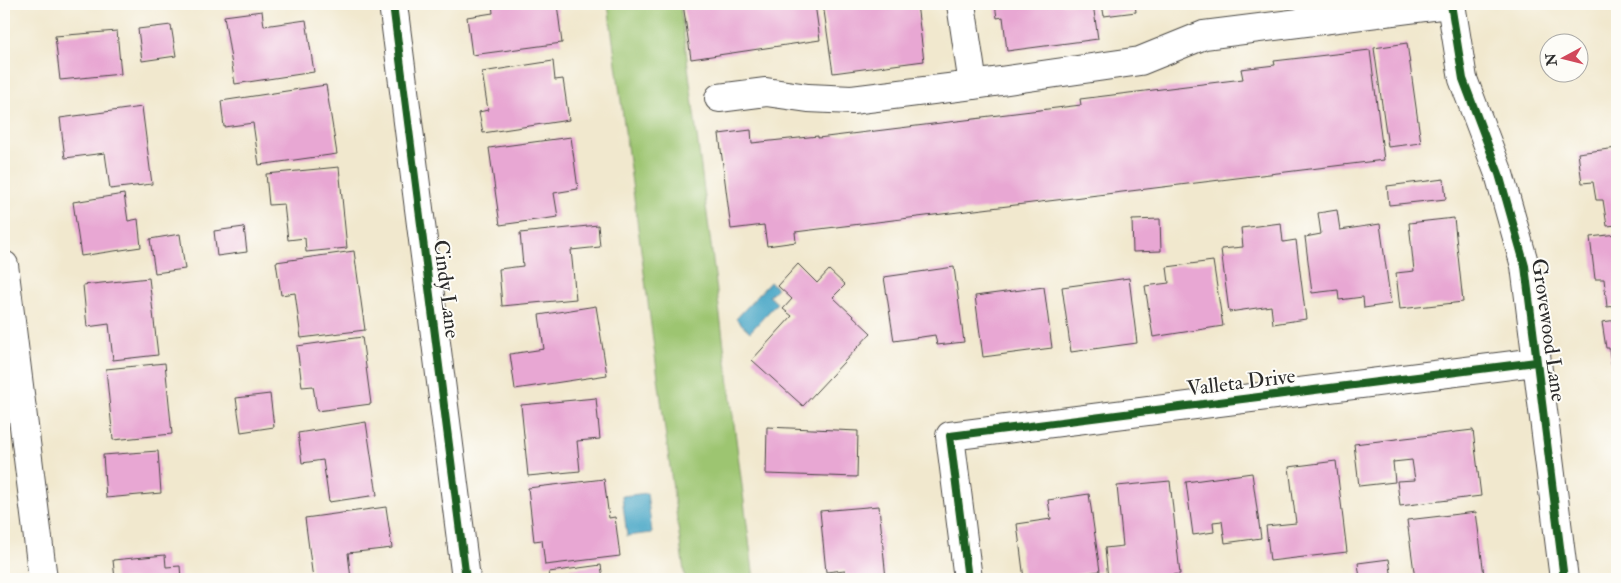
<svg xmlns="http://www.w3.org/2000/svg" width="1621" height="583" viewBox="0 0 1621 583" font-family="'IM FELL Double Pica',serif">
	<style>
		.green { fill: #9dc571; stroke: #64784e }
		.water { fill: #47a6c6; stroke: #396878 }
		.building { fill: #e8a7d3 }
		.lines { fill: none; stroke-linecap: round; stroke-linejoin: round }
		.minor-casing { stroke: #494743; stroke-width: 30 }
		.minor { stroke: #fff; stroke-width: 28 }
		.cycleway-casing { stroke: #fdfcf7; stroke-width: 11 }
		.cycleway { stroke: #1b5e20; stroke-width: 8 }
		.labels { text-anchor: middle; stroke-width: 4; stroke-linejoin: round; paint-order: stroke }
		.street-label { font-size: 21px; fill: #2b2b2b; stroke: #fdfcf7 }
	</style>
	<rect width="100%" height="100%" fill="#fdfcf7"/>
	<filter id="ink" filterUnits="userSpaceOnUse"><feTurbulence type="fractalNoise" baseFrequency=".02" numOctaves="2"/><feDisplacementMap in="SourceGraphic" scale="10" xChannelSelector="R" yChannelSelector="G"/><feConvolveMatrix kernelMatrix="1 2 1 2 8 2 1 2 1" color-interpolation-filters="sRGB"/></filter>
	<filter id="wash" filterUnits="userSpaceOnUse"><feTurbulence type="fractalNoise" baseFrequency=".0096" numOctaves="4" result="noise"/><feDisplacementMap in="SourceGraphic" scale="20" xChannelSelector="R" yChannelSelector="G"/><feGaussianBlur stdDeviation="1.12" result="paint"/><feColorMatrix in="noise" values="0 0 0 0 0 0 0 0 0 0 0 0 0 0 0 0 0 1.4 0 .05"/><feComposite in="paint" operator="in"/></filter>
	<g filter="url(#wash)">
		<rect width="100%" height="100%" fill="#f1e8ce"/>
		<path class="green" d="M608 4H680L754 579H685Z"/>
		<path class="water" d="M770 282 777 288 769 296 777 303 750 332 736 319Z
			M647 493 652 533 627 536 622 496Z"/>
		<g id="blocks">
			<path class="building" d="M492 4H557L562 43 472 55 467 17 493 13Z
				M683 4H815L820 40 691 59Z
				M823 4H917L924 61 833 73Z
				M995 4H1093L1098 39 1007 51 1003 17 997 18Z
				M1102 4H1135L1136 12 1104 16Z
				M262 11 264 26 306 20 314 72 235 84 224 16Z
				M171 25 176 56 142 61 138 29Z
				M117 31 121 74 60 80 55 36Z
				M1407 43 1421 143 1388 147 1374 48Z
				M1370 50 1384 160 795 232 796 242 767 246 764 225 731 229 719 134 751 130 752 143 818 136V138L982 118V117L1081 105 1080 99 1243 79 1241 69 1275 65 1274 61Z
				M553 61 555 80 563 79 569 120 483 133 479 112 488 110 482 72Z
				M326 85 337 154 259 165 253 123 224 127 221 101Z
				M142 107 152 184 110 189 105 153 65 158 60 118Z
				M571 137 578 189 554 193 558 217 500 225 489 148Z
				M1617 148V225L1607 226 1603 200H1596L1593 182 1582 183 1578 153Z
				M339 167 347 248 306 252 305 238 288 240 284 204 269 205 266 174Z
				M1444 179 1446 199 1389 205 1387 186Z
				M124 194 128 221 138 219 141 247 81 256 73 202Z
				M1337 210 1340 230 1380 224 1391 304 1364 308 1363 297 1339 300 1338 290 1312 293 1305 237 1321 234 1318 213Z
				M1454 218 1463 302 1400 309 1396 273 1414 271 1409 223Z
				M1160 219 1161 251 1133 252 1132 220Z
				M1281 223 1283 242 1296 240 1306 319 1273 324 1271 306 1229 312 1221 249 1243 247 1241 228Z
				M598 225 600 247 571 250 576 299 502 306 499 269 523 266 520 233Z
				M244 227 247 252 217 256 214 231Z
				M180 234 185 269 155 273 150 239Z
				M1617 234V306L1607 307 1604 279H1595L1590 237Z
				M354 251 365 330 301 338 295 293 281 295 276 262Z
				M1213 261 1223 326 1153 337 1145 286 1169 283 1167 267Z
				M798 264 817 283 829 270 845 285 833 297 871 333 803 406 752 360 792 316 783 309 792 299 778 286Z
				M954 267 964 342 937 345 935 335 894 341 884 277Z
				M149 278 158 355 113 360 109 324 87 327 83 285Z
				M1129 278 1137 343 1071 352 1062 287Z
				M1044 287 1052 348 983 357 975 296Z
				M596 306 607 375 515 389 510 354 544 349 539 315Z
				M1617 320V390H1615L1609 348H1606L1602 322Z
				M362 337 371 404 317 411 313 386 302 387 297 346Z
				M165 363 172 434 113 440 106 369Z
				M270 394 274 427 241 432 236 398Z
				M596 398 600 439 577 441 580 471 528 476 521 405Z
				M1612 407H1617V433H1616Z
				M366 422 377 495 329 502 323 460 302 463 298 433Z
				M767 427 858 431 857 477 766 474Z
				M1473 430 1481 496 1400 506 1397 481 1415 480 1412 460 1393 462 1395 482 1359 486 1354 444Z
				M158 451 161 493 106 498 103 455Z
				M1336 461 1347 552 1270 561 1266 526 1296 523 1289 467Z
				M1252 473 1261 538 1225 543 1222 521 1213 522 1214 532 1193 535 1186 482Z
				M604 479 609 518 615 517 620 556 545 565 542 540 534 541 528 488Z
				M1170 481 1180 574 1146 577 1147 579H1108L1105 548 1123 546 1117 486Z
				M1089 494 1100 571 1059 577V579H1024L1017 524 1051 519 1048 500Z
				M879 506 886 579H845V570L826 572 820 511Z
				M386 507 392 548 348 553 351 579H313L305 518Z
				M1476 512 1484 575 1452 579H1415L1407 520Z
				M165 555 166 567 180 566 181 579H115L113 560Z
				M1389 559 1392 579H1360L1358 563Z
				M601 565 603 579H550L549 572Z"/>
		</g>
	</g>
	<g filter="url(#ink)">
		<use href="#blocks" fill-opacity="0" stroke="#494743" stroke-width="1"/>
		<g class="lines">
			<g class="minor-casing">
				<path id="minor" d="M393 4 466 579
					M961 4 973 85
					M1451 4 1463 79 1499 174 1525 266 1564 579
					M719 98 766 92 808 98 852 100 973 85 1140 61 1204 35 1448 4
					M4 265 43 579
					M968 579 950 436 1536 362"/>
			</g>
			<use href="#minor" class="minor"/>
			<g class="cycleway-casing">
				<path id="cycleway" d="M393 4 466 579
					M1451 4 1463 79 1499 174 1525 266 1564 579
					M968 579 950 436 1536 362"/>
			</g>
			<use href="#cycleway" class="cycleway"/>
		</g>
	</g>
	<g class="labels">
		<g class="street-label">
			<text transform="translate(447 289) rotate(83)" y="7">Cindy Lane</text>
			<text transform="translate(1549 330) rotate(82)" y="7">Grovewood Lane</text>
			<text transform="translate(1241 382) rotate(-7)" y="7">Valleta Drive</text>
		</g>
	</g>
	<rect width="1621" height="583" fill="none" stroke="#fdfcf7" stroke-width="20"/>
	<g transform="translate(1564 58) rotate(263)"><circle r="24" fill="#fdfcf7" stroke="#a9a8a5"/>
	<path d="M0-4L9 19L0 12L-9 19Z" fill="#d1495b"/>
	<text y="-8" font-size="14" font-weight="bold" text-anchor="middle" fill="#2b2b2b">N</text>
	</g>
</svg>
